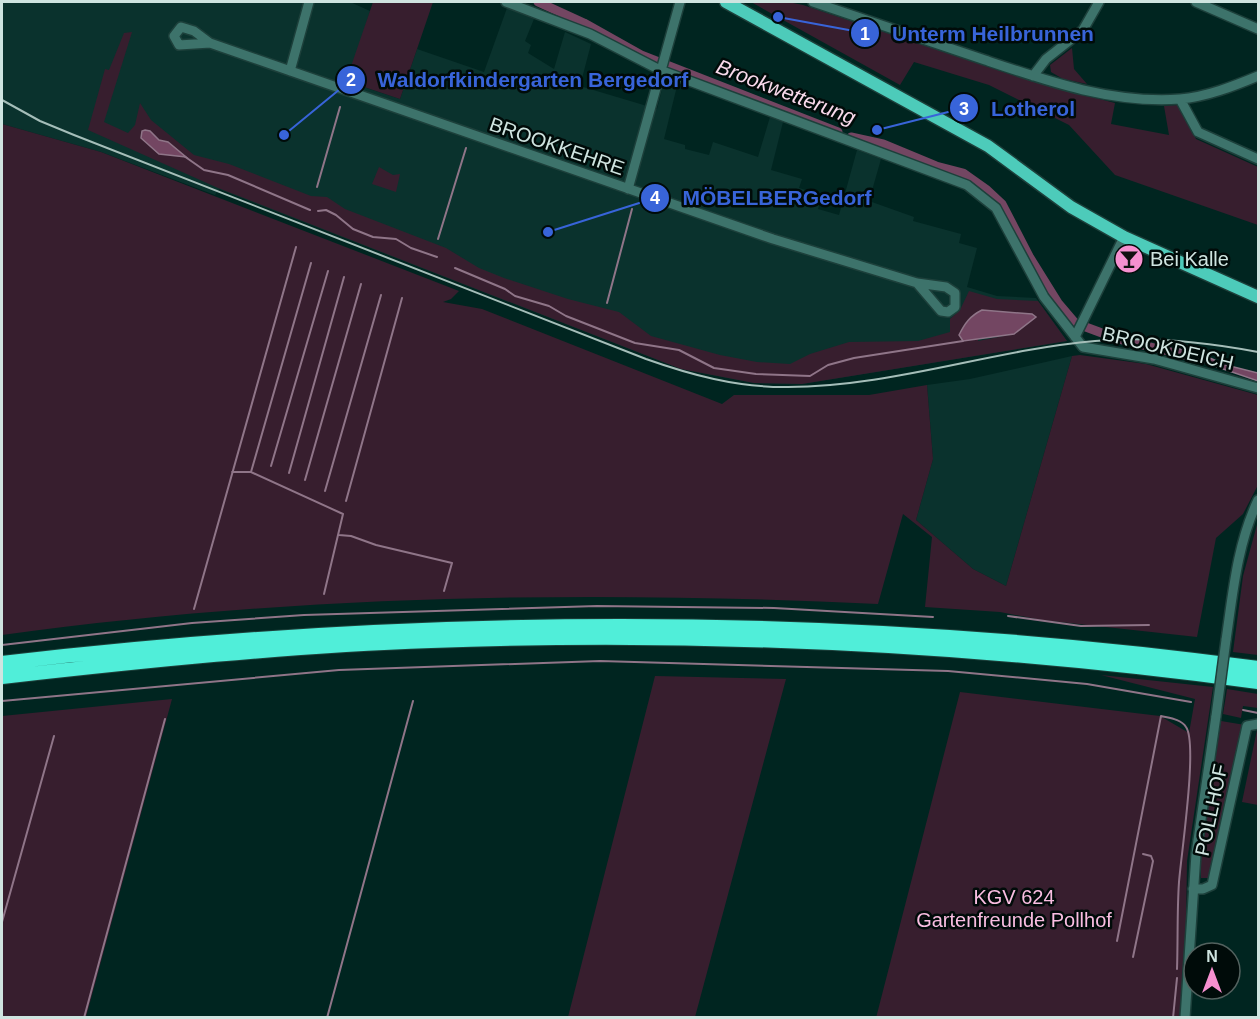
<svg xmlns="http://www.w3.org/2000/svg" width="1260" height="1019" viewBox="0 0 1260 1019" font-family="Helvetica,sans-serif">
	<style>
		.built { fill: #0a322d }
		.green { fill: #371e2e; fill-rule: evenodd }
		.water { fill: #734662; stroke: #8f7588; stroke-width: 1.5 }
		.lines { fill: none; stroke-linecap: round; stroke-linejoin: round }
		.stream { stroke: #8f7588; stroke-width: 2 }
		.canal { stroke: #734662; stroke-width: 9 }
		.minor-casing { stroke: #1d403b; stroke-width: 12 }
		.major-casing { stroke: #1d403b; stroke-width: 15 }
		.highway-casing { stroke: #1d403b; stroke-width: 16 }
		.minor { stroke: #3d736b; stroke-width: 9 }
		.major { stroke: #4dcbba; stroke-width: 12 }
		.highway { stroke: #50eed9; stroke-width: 14 }
		.rail { stroke: #a5beb9; stroke-width: 2 }
		.minor-bridge-casing { stroke: #1d403b; stroke-width: 12; stroke-linecap: butt }
		.minor-bridge { stroke: #3d736b; stroke-width: 9 }
		.labels { text-anchor: middle; stroke-width: 5; stroke-linejoin: round; paint-order: stroke }
		.street-label { font-size: 20px; fill: #cfe4e0; stroke: #000b09 }
		.poi-label { font-size: 20px; fill: #cfe4e0; stroke: #000b09; text-anchor: start }
		.park-label { font-size: 20px; fill: #f9bde1; stroke: #000b09 }
		.water-label { font-size: 21px; font-style: italic; fill: #f9daec; stroke: #000b09 }
		.leader { fill: none; stroke: #3864d9; stroke-width: 2 }
		.callout-dot { fill: #3864d9; stroke: #000b09; stroke-width: 2 }
		.mark-label { font-size: 18px; text-anchor: middle; font-weight: bold; fill: #fff }
		.callout-label { font-size: 21px; text-anchor: middle; font-weight: bold; fill: #3864d9; stroke: #000b09; stroke-width: 5; stroke-linejoin: round; paint-order: stroke }
	</style>
	<rect width="100%" height="100%" fill="#002520"/>
	<path class="built" d="M2 2H350L370 11 348 82 400 99 417 49 484 72 507 8 534 19 525 41 531 45 528 53 554 69 565 32 591 44 580 86 657 109 665 78 678 82 664 139 685 145V149L709 155 713 142 758 157 770 117 783 122 771 170 802 179 799 188 822 195 818 209 839 215 857 150 881 159 869 201 914 217 913 221 961 234 959 243 977 248 967 287 997 296 1036 298 1067 341 802 384 754 383 681 369 219 189 215 195 101 152 2 124Z
		M1072 356 1006 586 973 569 916 520 933 459 927 385 970 379Z"/>
	<path class="green" d="M373 2H433L400 99 346 81Z
		M751 2H788L803 5 1034 82 1115 103 1111 124 1169 135 1164 106 1178 105 1196 139 1258 167V225L1115 175 1069 125 989 85 914 62 900 85Z
		M132 32 104 122 128 133 135 125 140 103 151 120 194 155 229 164 311 196 327 197 345 209 446 248 479 268 504 278 568 299 619 312 651 336 720 355 757 362 790 364 810 354 849 342 918 341 950 332V319L960 310 969 291 997 299 1038 301 1067 341 802 384 754 383 681 369 218 188 88 130 105 69 109 70 124 33ZM982 310 1035 317 1014 334 978 341Z
		M1072 48 1074 69 1087 84 1063 79 1051 72 1050 65Z
		M2 124 101 152 459 291 451 299 443 302 482 309 722 404 734 395H869L927 385 933 459 916 520 973 569 1006 586 1072 356 1080 355 1146 364 1258 395V485L1243 514 1216 538 1197 637 1042 620 1000 612 925 607 932 537 903 514 878 604C586 590 291 595 2 635Z
		M379 167 393 175 400 174 396 192 372 184Z
		M1258 521V655L1233 652 1243 576Z
		M1101 675 1213 687 1187 861 1185 987 1179 1017 876 1018 960 692 1160 716 1189 733 1195 699Z
		M655 676 786 679 695 1017H568Z
		M1227 689 1258 694V708L1243 706 1241 718 1223 714Z
		M172 699 86 1017H2V716Z
		M1221 721 1245 725 1211 878H1201V855Z
		M1257 730H1258V805L1242 802Z"/>
	<path class="water" d="M145 130 150 131 159 140 168 142 186 157 159 154 141 138 142 131Z
		M982 310 1032 314 1036 317 1014 334 963 341 959 335C965 323 970 316 982 310Z
		M1179 349 1196 352 1226 365 1258 373V381L1203 362Z"/>
	<g class="lines">
		<path class="stream" d="M184 156 204 170 228 175 310 210
			M317 187 340 107
			M318 211 326 210 336 215 353 229 373 237 396 239 411 248 437 257
			M438 239 466 148
			M455 268 505 289 515 296 549 306 566 316 635 343 679 350 714 368 756 374 810 376 828 365 854 358 963 341
			M607 303 632 209
			M271 466 328 271
			M232 472H251L343 514 324 594
			M251 472 311 263
			M289 473 344 277
			M305 480 361 284
			M325 491 381 295
			M346 501 402 298
			M339 535 351 536 376 545 452 563 444 591
			M194 609 296 247
			M1008 616 1081 626 1149 625
			M2 645 192 623 304 615 597 606 774 608 933 617
			M2 701 339 670 600 661 948 671 1087 684 1191 702
			M1243 710 1258 713
			M2 922 54 736
			M1117 941 1161 716C1169 718 1181 719 1186 727 1198 744 1181 855 1179 882 1177 911 1178 940 1177 969
			M1133 957 1153 861 1151 856 1143 854
			M84 1018 165 719
			M327 1018 413 701
			M1173 1018 1177 978"/>
		<path class="canal" d="M538 2 584 23 641 55 838 132
			M851 137 883 144 936 166 963 173 987 190 1002 204 1030 258 1058 303 1075 323 1118 339 1200 359"/>
		<g class="minor-casing">
			<path id="minor" d="M506 2 590 34 660 70 967 185 996 208 1044 297 1083 347 1154 359 1258 388
				M813 2C871 21 928 41 985 60 1047 81 1113 104 1180 99 1206 97 1234 86 1258 76
				M1196 2 1258 29
				M210 43 194 31 181 27 174 36 179 45 210 43 773 239 917 283 946 287 955 293V307L948 312 941 311 917 283
				M290 71 309 2
				M1033 76 1046 59 1083 30 1099 2
				M1180 99 1198 132 1258 159
				M628 189 680 2
				M1075 337 1124 237
				M1226 640C1233 592 1237 545 1258 500
				M1193 889H1203L1212 885 1247 726 1258 724
				M1185 1018 1196 854 1216 716"/>
		</g>
		<g class="major-casing">
			<path id="major" d="M726 2 988 146 1071 207 1124 237 1258 297"/>
		</g>
		<g class="highway-casing">
			<path id="highway" d="M2 663C419 614 841 612 1258 668
				M2 677C144 661 287 646 431 641 707 631 985 645 1258 682"/>
		</g>
		<use href="#minor" class="minor"/>
		<use href="#major" class="major"/>
		<use href="#highway" class="highway"/>
		<path class="rail" d="M2 100 40 121 74 135 646 359C691 375 736 387 784 387 889 388 991 350 1095 341 1150 336 1205 342 1258 352"/>
		<g class="minor-bridge-casing">
			<path id="minor-bridge" d="M1216 716 1226 640"/>
		</g>
		<use href="#minor-bridge" class="minor-bridge"/>
	</g>
	<defs>
		<g id="bar-disc" transform="scale(1.5)"><circle r="9.5" fill="#f690d0" stroke="#000b09"/><path d="M-6-5H6L.8 .8V4.5H3.5V6h-7V4.5H-.8V.8Z" fill="#111"/></g>
	</defs>
	<g fill-rule="evenodd">
		<use href="#bar-disc" x="1129" y="259"/>
	</g>
	<g class="labels">
		<g class="street-label">
			<text transform="translate(557 146) rotate(19)" y="7">BROOKKEHRE</text>
			<text transform="translate(1168 348) rotate(13)" y="7">BROOKDEICH</text>
			<text transform="translate(1211 810) rotate(-78)" y="7">POLLHOF</text>
		</g>
		<g class="poi-label">
			<text x="1150" y="266">Bei Kalle</text>
		</g>
		<g class="park-label">
			<text x="1014" y="904">KGV 624<tspan x="1014" dy="23">Gartenfreunde Pollhof</tspan></text>
		</g>
		<g class="water-label">
			<text transform="translate(786 92) rotate(21)" y="7">Brookwetterung</text>
		</g>
	</g>
	<path class="leader" d="M778 17L865 33M284 135L351 80M877 130L964 108M548 232L655 198"/>
	<g class="callout-dot">
		<circle cx="778" cy="17" r="6"/>
		<circle cx="284" cy="135" r="6"/>
		<circle cx="877" cy="130" r="6"/>
		<circle cx="548" cy="232" r="6"/>
		<circle cx="865" cy="33" r="15"/>
		<circle cx="351" cy="80" r="15"/>
		<circle cx="964" cy="108" r="15"/>
		<circle cx="655" cy="198" r="15"/>
	</g>
	<g class="mark-label">
		<text x="865" y="40">1</text>
		<text x="351" y="86">2</text>
		<text x="964" y="115">3</text>
		<text x="655" y="204">4</text>
	</g>
	<g class="callout-label">
		<text x="993" y="41">Unterm Heilbrunnen</text>
		<text x="533" y="87">Waldorfkindergarten Bergedorf</text>
		<text x="1033" y="116">Lotherol</text>
		<text x="777" y="205">MÖBELBERGedorf</text>
	</g>
	<rect width="1260" height="1019" fill="none" stroke="#cfe4e0" stroke-width="6"/>
	<g transform="translate(1212 971)"><circle r="28" fill="#000b09" stroke="#53625f" stroke-width="1.5"/>
	<path d="M0-4.5L10 22L0 15L-10 22Z" fill="#f690d0"/>
	<text y="-9" font-size="16" font-weight="bold" text-anchor="middle" fill="#cfe4e0">N</text>
	</g>
</svg>
